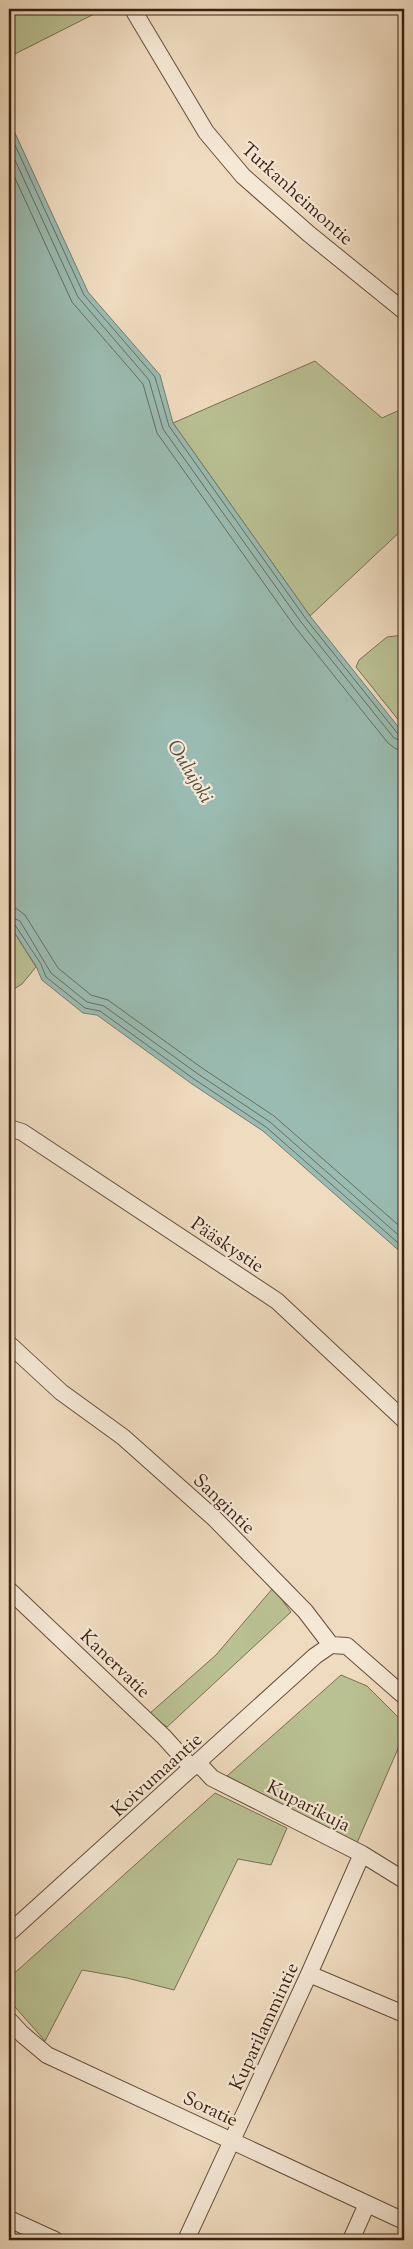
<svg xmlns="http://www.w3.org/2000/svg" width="413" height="2249" viewBox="0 0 413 2249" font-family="'Sorts Mill Goudy',serif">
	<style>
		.green { fill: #b9c092; stroke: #797051 }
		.water { fill: #9abbb1; stroke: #737d71 }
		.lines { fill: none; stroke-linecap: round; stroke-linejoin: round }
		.shore { stroke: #6a6d60; stroke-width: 1 }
		.minor-casing { stroke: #664e3c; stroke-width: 18 }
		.minor { stroke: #f5e8d5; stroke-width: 16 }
		.labels { text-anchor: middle; stroke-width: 4.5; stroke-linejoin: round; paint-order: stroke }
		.street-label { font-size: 19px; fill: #391f10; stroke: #f5e8d5 }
		.water-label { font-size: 20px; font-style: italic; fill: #564e40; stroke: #f5e8d5 }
	</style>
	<rect width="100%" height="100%" fill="#efdbbf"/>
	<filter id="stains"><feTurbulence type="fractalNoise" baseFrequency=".004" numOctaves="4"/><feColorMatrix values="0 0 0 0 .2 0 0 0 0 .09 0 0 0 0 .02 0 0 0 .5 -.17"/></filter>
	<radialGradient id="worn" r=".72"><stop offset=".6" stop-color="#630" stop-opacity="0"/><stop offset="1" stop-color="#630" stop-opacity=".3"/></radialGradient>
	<path class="green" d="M9 9H104L9 57Z
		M315 361 382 418 404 408V528L310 616 173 423Z
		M404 635V727L356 667 359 660 387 637Z
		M9 924 36 967 22 984 9 992Z
		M273 1588 291 1612 167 1727 149 1714 216 1655Z
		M341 1675 367 1686 404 1723V1735L357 1843 227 1776Z
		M215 1793 287 1828 271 1865 238 1859 174 1990 127 1978 82 1970 45 2041 9 2000V1978Z"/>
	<path class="water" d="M9 120 88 292 160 375 173 423 310 616 404 734V1255L263 1131 192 1084 97 1015 83 1013 42 980 36 966 9 924Z"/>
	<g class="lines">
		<path class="shore" d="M9 132 84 295 155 377 169 426 306 619 398 734 404 736
			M9 147 78 297 149 380 163 429 301 622 394 738 404 742
			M9 165 72 302 143 384 157 433 295 627 388 743 396 749 404 750
			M9 908 17 909 25 915 58 968 91 995 108 1000 202 1068 274 1116 404 1230
			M9 916 20 921 51 973 87 1002 104 1006 198 1074 270 1122 404 1240
			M9 922 15 925 41 964 46 977 85 1008 100 1011 194 1079 266 1127 404 1248"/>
		<g class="minor-casing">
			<path id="minor" d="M135 13 206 132 243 176 309 234 404 311
				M9 1128 22 1132 277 1301 404 1420
				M9 1344 61 1392 123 1437 214 1518 305 1611 331 1645 347 1646 404 1696
				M9 1590 164 1737 192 1768
				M198 1763 212 1778 362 1854 404 1880
				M9 1933 315 1656 331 1645
				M309 1974 404 2014
				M9 2020 22 2034 47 2055 404 2221
				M9 2219 55 2240
				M186 2240 309 1974 362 1854
				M351 2240 367 2204"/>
		</g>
		<use href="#minor" class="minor"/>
	</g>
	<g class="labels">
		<g class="street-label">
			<text transform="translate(298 193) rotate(42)" y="7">Turkanheimontie</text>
			<text transform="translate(228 1244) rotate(34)" y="7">Pääskystie</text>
			<text transform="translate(225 1503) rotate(44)" y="7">Sangintie</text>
			<text transform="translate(116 1663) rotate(44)" y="7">Kanervatie</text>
			<text transform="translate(156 1774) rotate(-42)" y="7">Koivumaantie</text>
			<text transform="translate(309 1805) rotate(27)" y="7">Kuparikuja</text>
			<text transform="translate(263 2026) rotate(-65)" y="7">Kuparilammintie</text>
			<text transform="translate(211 2108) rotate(25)" y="7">Soratie</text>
		</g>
		<g class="water-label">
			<text transform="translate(191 771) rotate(59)" y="7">Oulujoki</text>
		</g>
	</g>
	<rect width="413" height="2249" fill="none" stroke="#efdbbf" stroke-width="30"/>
	<rect x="10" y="10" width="393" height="2229" fill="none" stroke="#391f10" stroke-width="2.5"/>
	<rect x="15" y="15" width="383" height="2219" fill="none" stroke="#391f10"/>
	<rect width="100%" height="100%" filter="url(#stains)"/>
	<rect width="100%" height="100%" fill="url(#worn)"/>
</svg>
